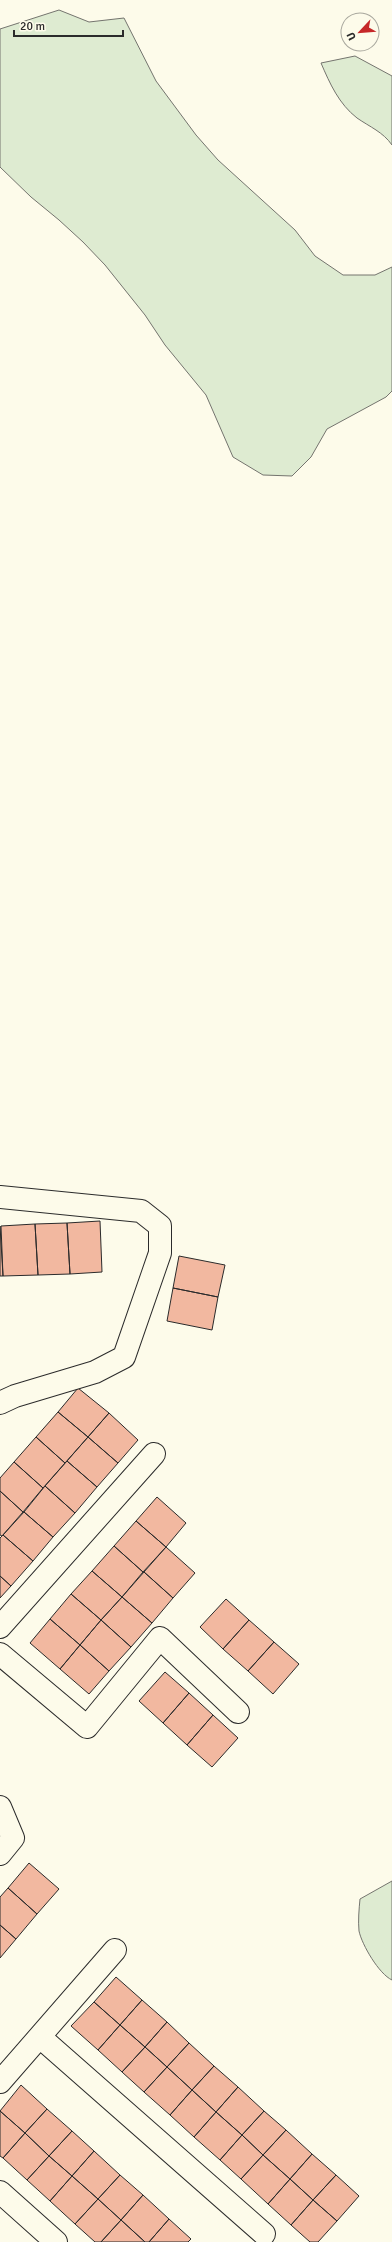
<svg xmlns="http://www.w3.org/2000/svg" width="392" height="2242" viewBox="0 0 392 2242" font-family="Signika,sans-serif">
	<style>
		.green { fill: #deebd1; stroke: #74746e }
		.building { fill: #f2b8a0; stroke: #2b2b2b }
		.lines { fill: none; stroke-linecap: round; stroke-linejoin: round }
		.minor-casing { stroke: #2b2b2b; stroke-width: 24 }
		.minor { stroke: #fdfbea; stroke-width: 22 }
	</style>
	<rect width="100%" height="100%" fill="#fdfbea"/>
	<path class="green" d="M59 10 89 22 124 18 156 81 196 135 218 160 295 230 315 256 343 275H375L392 267V391L386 397 327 429 311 457 292 476 263 475 233 457 206 395 165 345 145 315 105 265 83 242 59 220 31 197 0 167V29Z
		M355 56 392 76V145C383 132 370 127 357 118 339 104 330 84 321 63Z
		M392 1881V1980C379 1974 362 1945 359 1931 358 1921 359 1909 360 1899Z"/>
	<path class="building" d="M100 1221 102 1272 70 1274 67 1223Z
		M67 1223 70 1274 38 1275 35 1224Z
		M35 1224 38 1275 3 1276 1 1226Z
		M0 1226 3 1276H0Z
		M179 1256 225 1265 218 1297 173 1288Z
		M173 1288 218 1297 212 1330 167 1321Z
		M78 1388 109 1413 88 1437 58 1412Z
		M58 1412 88 1437 65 1463 36 1437Z
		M109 1413 138 1440 118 1463 88 1437Z
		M36 1437 65 1463 43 1488 14 1462Z
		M88 1437 118 1463 97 1487 67 1461Z
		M67 1461 97 1487 75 1513 45 1486Z
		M14 1462 43 1488 23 1512 0 1491V1478Z
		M45 1486 75 1513 53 1537 24 1512Z
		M0 1491 23 1512 2 1536 0 1535Z
		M157 1497 186 1523 166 1547 136 1521Z
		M24 1512 53 1537 33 1561 3 1535Z
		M136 1521 166 1547 143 1572 114 1546Z
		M3 1535 33 1561 11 1586 0 1576V1538Z
		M114 1546 143 1572 122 1597 92 1571Z
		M166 1547 195 1573 173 1598 144 1572Z
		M92 1571 122 1597 101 1620 71 1594Z
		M144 1572 173 1598 152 1623 122 1597Z
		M0 1576 11 1586 0 1598Z
		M71 1594 101 1620 80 1645 50 1619Z
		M122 1597 152 1623 131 1647 101 1620Z
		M226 1599 249 1620 223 1649 200 1627Z
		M50 1619 80 1645 60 1669 30 1643Z
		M101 1620 131 1647 109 1671 80 1645Z
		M249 1620 274 1642 248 1671 223 1649Z
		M274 1642 299 1664 273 1694 248 1671Z
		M80 1645 109 1671 89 1694 60 1669Z
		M165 1672 189 1693 163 1723 139 1701Z
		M189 1693 213 1715 187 1745 163 1723Z
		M213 1715 238 1738 212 1767 187 1745Z
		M29 1863 59 1889 37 1914 8 1888Z
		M8 1888 37 1914 16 1939 0 1925V1897Z
		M0 1925 16 1939 0 1958Z
		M116 1977 142 2000 120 2025 94 2002Z
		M142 2000 167 2022 145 2047 120 2025Z
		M94 2002 120 2025 98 2050 71 2026Z
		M167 2022 189 2043 167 2067 145 2047Z
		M120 2025 145 2047 122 2072 98 2050Z
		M189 2043 214 2066 192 2090 167 2067Z
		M145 2047 167 2067 144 2092 122 2072Z
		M214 2066 238 2087 216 2112 192 2090Z
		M167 2067 192 2090 170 2115 144 2092Z
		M21 2085 47 2109 25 2133 0 2111Z
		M238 2087 264 2111 242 2135 216 2112Z
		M192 2090 216 2112 194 2137 170 2115Z
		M47 2109 72 2131 49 2156 25 2133Z
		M0 2111 25 2133 3 2158 0 2156Z
		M264 2111 286 2130 263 2155 242 2135Z
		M216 2112 242 2135 220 2160 194 2137Z
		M286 2130 312 2154 290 2179 263 2155Z
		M72 2131 94 2151 72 2176 49 2156Z
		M25 2133 49 2156 27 2180 3 2158Z
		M242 2135 263 2155 241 2179 220 2160Z
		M94 2151 120 2175 98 2199 72 2176Z
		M312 2154 336 2175 313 2200 290 2179Z
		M263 2155 290 2179 268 2204 241 2179Z
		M49 2156 72 2176 50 2201 27 2180Z
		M120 2175 143 2195 121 2220 98 2199Z
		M336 2175 359 2196 337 2221 313 2200Z
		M72 2176 98 2199 75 2224 50 2201Z
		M290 2179 313 2200 291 2225 268 2204Z
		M143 2195 169 2219 149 2242H145L121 2220Z
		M98 2199 121 2220 101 2242H95L75 2224Z
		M313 2200 337 2221 318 2242H310L291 2225Z
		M169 2219 191 2239 188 2242H149Z
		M121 2220 145 2242H101Z"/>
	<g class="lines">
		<g class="minor-casing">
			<path id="minor" d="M0 1197 141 1211 160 1226V1253L124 1357 95 1372 15 1396 0 1403
				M0 1627 154 1454
				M0 1654 87 1727 160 1638 238 1712
				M0 1807 13 1838 0 1854
				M40 2037 264 2234
				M0 2082 115 1950
				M0 2192 56 2242"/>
		</g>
		<use href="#minor" class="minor"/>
	</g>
	<g transform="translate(360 32) rotate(244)"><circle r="19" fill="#fdfbea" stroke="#a9a89e"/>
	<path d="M0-3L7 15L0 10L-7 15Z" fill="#c62828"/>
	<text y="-6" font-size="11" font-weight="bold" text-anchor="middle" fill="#2b2b2b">U</text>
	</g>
	<path d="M14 30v6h109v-6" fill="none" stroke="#2b2b2b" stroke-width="2"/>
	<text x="20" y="30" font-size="12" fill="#2b2b2b" stroke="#fdfbea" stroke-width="3" paint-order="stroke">20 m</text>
</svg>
